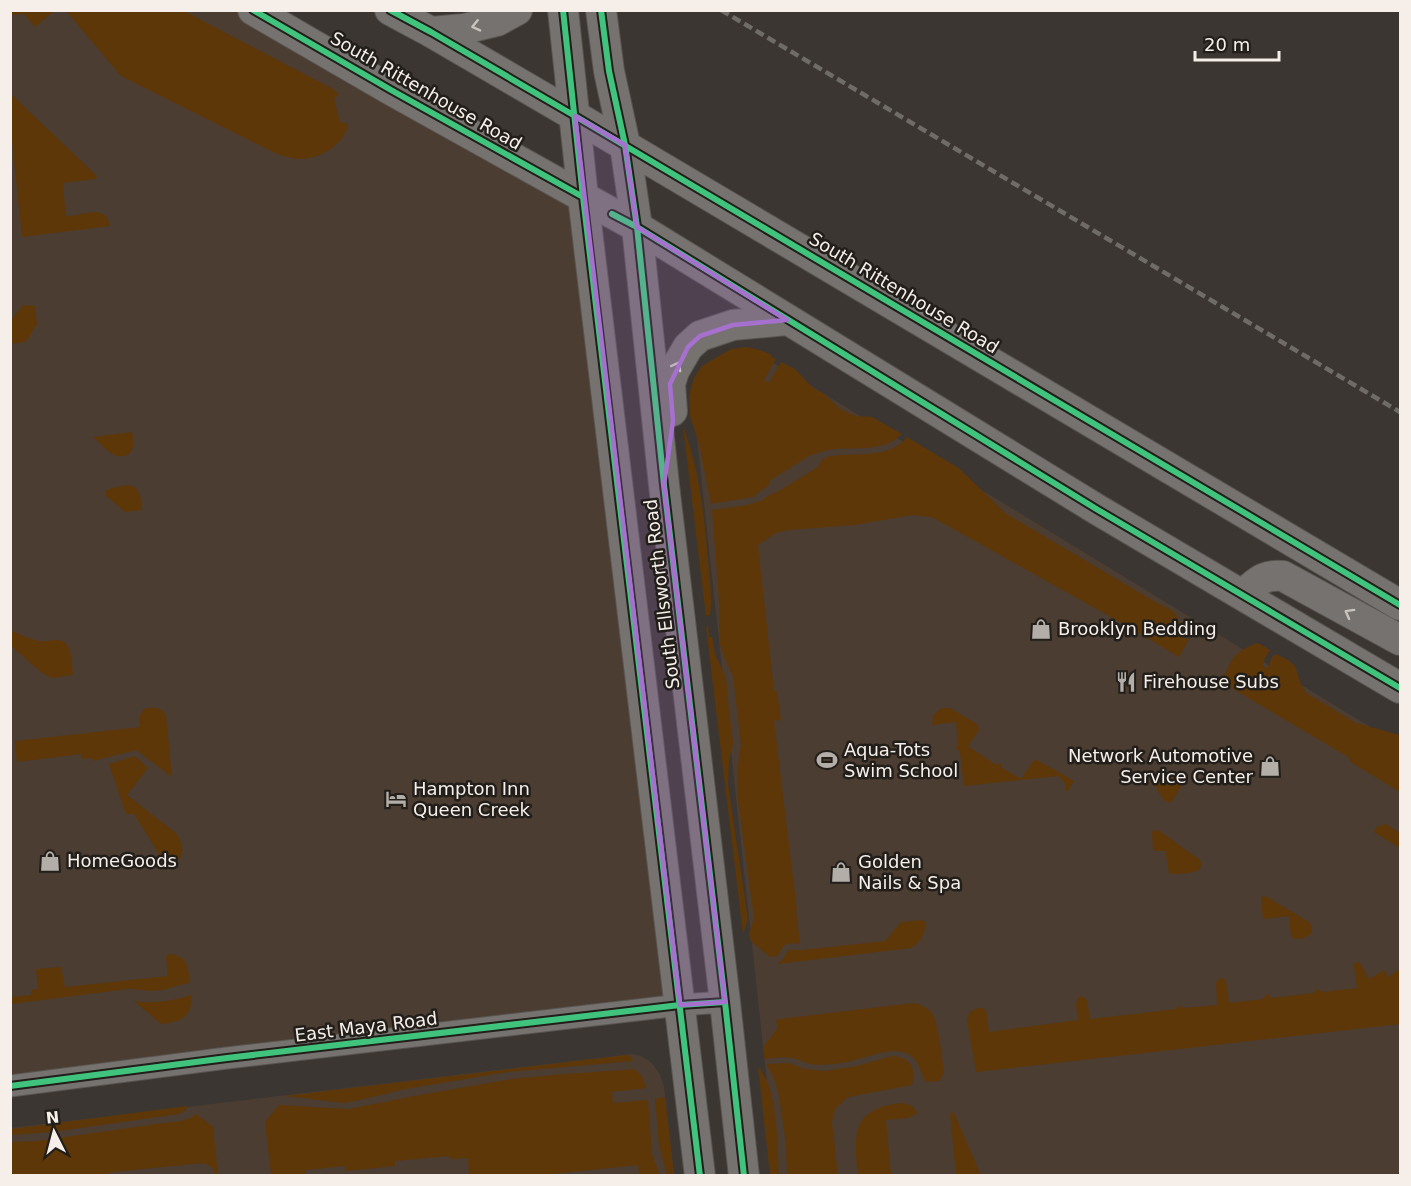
<svg xmlns="http://www.w3.org/2000/svg" width="1411" height="1186" viewBox="0 0 1411 1186" font-family="'DejaVu Sans',sans-serif">
	<style>
		.built { fill: #4b3d31 }
		.green { fill: #5e3709 }
		.lines { fill: none; stroke-linecap: round; stroke-linejoin: round }
		.street-casing { stroke: #585450; stroke-width: 23 }
		.secondary-casing { stroke: #585450; stroke-width: 32 }
		.street { stroke: #76726f; stroke-width: 21 }
		.secondary { stroke: #76726f; stroke-width: 30 }
		.rail { stroke: #6f6c68; stroke-width: 4.5; stroke-dasharray: 9 4.5; stroke-linecap: butt }
		.cycleway-casing { stroke: #221e1a; stroke-width: 10 }
		.cycleway { stroke: #40c37c; stroke-width: 6 }
		.oneway { stroke: #c9c3be }
		.marked { fill: #a670ce; fill-opacity: 0.2; stroke: #a670ce; stroke-width: 4.5; stroke-linejoin: round }
		.labels { text-anchor: middle; stroke-width: 5; stroke-linejoin: round; paint-order: stroke }
		.street-label { font-size: 18px; fill: #f5eee9; stroke: #221e1a }
		.poi-label { font-size: 18px; fill: #f5eee9; stroke: #221e1a; text-anchor: start }
	</style>
	<rect width="100%" height="100%" fill="#3b3631"/>
	<path class="built" d="M10 11H253L583 197 680 1005 11 1087Z
		M754 351 1400 745V1175H777L692 392Z
		M632 1054 641 1056 652 1063 660 1075 664 1086 674 1175H11L10 1128Z"/>
	<path class="green" d="M10 11 11 10 54 11 35 27 24 14 11 15Z
		M66 11H184L333 89 339 94 334 99 340 122 348 124C345 145 318 160 299 159 292 159 286 156 279 155L121 76Z
		M11 96H13L97 176 96 179 63 183 66 216 79 215V214C94 212 107 208 110 226L22 237 11 131Z
		M23 305 35 306 37 325C27 334 34 345 11 343V320Z
		M747 347C756 349 763 351 772 355L771 357 776 359 764 380 769 383 781 362 795 369 813 388 824 394 841 410 856 416 872 417 902 434C878 458 837 441 814 455L812 454 769 481 770 484 753 497 711 504 699 444 690 416 689 395 694 378 702 366 731 349Z
		M683 426C699 468 704 515 708 559 709 578 713 596 710 615L706 616Z
		M132 432C133 437 134 443 133 447 131 457 120 458 112 454 106 450 99 442 93 437Z
		M907 437 960 469 1005 513 1152 600C1178 615 1176 606 1182 638L1189 639 1179 657 1127 626 932 517 912 515 854 525 788 530 776 533 758 545 774 690 777 691 781 720 774 721 797 910 796 911 800 944C785 942 784 944 778 956L770 957 752 942H751L749 934 754 918 737 793V771L741 744 733 676 724 657 720 644 719 599 712 510 747 505 763 500 767 496 777 492 818 467 822 460 826 457C851 451 889 461 907 437Z
		M127 485C141 486 141 498 142 510L125 512 105 495V491L112 488Z
		M708 626 709 637H712L715 654 726 678 729 711 733 743 729 760 728 784 747 913 748 919 743 934 706 627Z
		M11 629V631C20 634 29 639 38 641 44 642 51 640 57 640 73 640 72 663 73 675L52 678 42 673 11 646Z
		M1258 643 1270 650 1265 658 1263 667 1268 668 1272 657 1276 654 1288 660 1295 666 1301 684 1306 693 1356 723 1400 735V792L1349 761 1350 758 1221 682C1232 660 1233 651 1258 643Z
		M147 708C155 707 162 708 166 715L172 777 136 750 93 761 92 758 82 759 81 754 17 762 15 741 140 727C140 719 138 712 147 708Z
		M942 708H950L977 724 979 729 978 732 968 746 996 765 1001 763 1002 768 1021 779 1033 761 1037 760 1074 781 1068 791H1066L1065 783 1058 776 964 786 960 752 956 748 958 744 956 722 932 725 933 715Z
		M135 756 148 768 127 795 177 834C185 848 186 863 166 863L164 862 134 814H126L109 764Z
		M1159 769 1183 783 1171 803 1165 801C1157 791 1151 781 1159 769Z
		M1386 824 1400 833V848L1375 833 1374 831 1378 826Z
		M1155 830H1158L1200 860C1201 862 1202 864 1201 866 1200 874 1178 874 1171 874L1169 873 1165 851H1155L1153 849 1152 832Z
		M1263 896 1267 897 1309 922 1312 927V933C1307 938 1297 941 1291 937L1289 916 1263 919 1261 899Z
		M922 920 925 922C926 933 921 942 911 948L777 964 783 959 788 950H802L885 941 901 922Z
		M170 954C188 956 188 967 190 983 180 984 171 988 162 990 150 992 139 989 128 989L11 1004V997L31 995V990L38 989 36 969 61 967 65 987 168 976 166 956Z
		M1355 962 1360 963 1369 979 1384 970 1388 977 1400 969V1024L976 1072 967 1020C969 1010 978 1005 986 1010L989 1032 1078 1020C1078 1012 1072 999 1082 996L1087 1000 1090 1019 1176 1009 1179 1005 1183 1008 1217 1005 1216 982 1220 979 1223 978 1226 981 1229 1003 1263 999 1267 994 1272 998 1313 993 1317 989 1322 992 1357 988 1354 966Z
		M191 995C193 1017 181 1022 161 1024L134 1001C154 1004 172 1001 191 995Z
		M914 1003C921 1005 927 1007 931 1012 939 1022 942 1058 944 1073L939 1081 926 1082C921 1074 918 1059 910 1055 892 1044 865 1059 847 1062 835 1064 822 1066 810 1064 803 1062 798 1059 792 1058 783 1056 773 1058 764 1059L763 1047 778 1028 776 1020 787 1018Z
		M626 1055 630 1056 633 1061 508 1072 406 1089 360 1100 343 1103 284 1096Z
		M892 1056C911 1058 916 1067 912 1085L848 1097 835 1109 832 1122 838 1175H787L786 1144 778 1090 773 1076 766 1064 789 1063 805 1069 824 1071 857 1066Z
		M758 1067C779 1089 777 1146 779 1175H770Z
		M635 1069 643 1078 646 1088 612 1092 613 1103 648 1100 652 1154 660 1175H639L638 1165 543 1175H469L468 1158 450 1159 449 1156 395 1161V1166L346 1171 345 1166 306 1170V1175H271L265 1122 279 1105 349 1109 414 1096 511 1079 552 1075Z
		M665 1097 674 1175H667L659 1145 655 1099Z
		M902 1103 912 1106 918 1113 908 1118 886 1120 891 1175H858C853 1134 852 1108 902 1103Z
		M187 1106 186 1110 179 1114 52 1132 11 1135V1129Z
		M950 1113H954L981 1175H956Z
		M196 1114 213 1127 218 1175H215L212 1167 203 1163 113 1172 105 1175H11V1142L37 1141 163 1123C173 1122 187 1122 196 1114Z"/>
	<g class="lines">
		<g class="street-casing">
			<path id="street" d="M10 1086 227 1058 680 1005 725 1002"/>
		</g>
		<g class="secondary-casing">
			<path id="secondary" d="M253 10 391 90 637 227 1098 510 1400 688
				M390 10 431 32 575 116 1400 605
				M563 10 583 197 700 1176
				M601 10 609 71 625 145 637 227 664 485 725 1002 744 1176
				M431 32 464 29 497 21 517 10
				M672 411 670 384 674 371 688 347 700 336 733 325 787 320
				M1242 595C1257 583 1262 574 1283 576L1400 640"/>
		</g>
		<use href="#street" class="street"/>
		<use href="#secondary" class="secondary"/>
		<path class="rail" d="M721 10 1400 412"/>
		<g class="cycleway-casing">
			<path id="cycleway" d="M253 10 391 90 583 197
				M390 10 431 32 575 116 1400 605
				M563 10 583 197 700 1176
				M601 10 609 71 625 145 637 227 664 485 725 1002 744 1176
				M612 214 637 227 1098 510 1400 688
				M10 1086 227 1058 680 1005 725 1002"/>
		</g>
		<use href="#cycleway" class="cycleway"/>
	</g>
	<defs><path id="oneway-chevron" d="M-2-3.5L2.5 0L-2 3.5" fill="none" stroke-width="1.6" stroke-linecap="round" stroke-linejoin="round" transform="scale(1.5)"/></defs>
	<g class="oneway">
		<use href="#oneway-chevron" transform="translate(476 26) rotate(167)"/>
		<use href="#oneway-chevron" transform="translate(677 366) rotate(-61)"/>
		<use href="#oneway-chevron" transform="translate(1349 613) rotate(-151)"/>
	</g>
	<path class="marked" d="M575 116 625 145 637 227 787 320 733 325 700 336 688 347 670 384 673 421 664 485 725 1002 680 1005Z"/>
	<defs>
		<g id="shop-bare" transform="scale(1.62)"><path d="M-5-2.5h2.3a2.7 3.5 0 0 1 5.4 0H5L5.5 6h-11ZM-1.5-2.5h3a1.5 2.3 0 0 0-3 0Z" fill="#b4aea9" stroke="#221e1a" stroke-width="2.5" paint-order="stroke"/></g>
		<g id="restaurant-bare" transform="scale(1.62)"><path d="M-5-6h1v4h1v-4h1v4h1v-4h1v5L-1.5 .5V6h-2V.5L-5-1ZM5-6V6H3V1.5H1.5Q1.5-4 5-6Z" fill="#b4aea9" stroke="#221e1a" stroke-width="2.5" paint-order="stroke"/></g>
		<g id="stadium-bare" transform="scale(1.62)"><path d="M0-5a6.5 5 0 1 0 0 10a6.5 5 0 1 0 0-10ZM-3.5-1.8h7v3.6h-7Z" fill="#b4aea9" stroke="#221e1a" stroke-width="2.5" paint-order="stroke"/></g>
		<g id="hotel-bare" transform="scale(1.62)"><path d="M-6-4.5h1.5V1H6V5H4.5V3h-9V5H-6ZM-4 0a1.8 1.8 0 1 1 3.6 0ZM.5 0V-2.5h3Q6-2.5 6 0Z" fill="#b4aea9" stroke="#221e1a" stroke-width="2.5" paint-order="stroke"/></g>
	</defs>
	<g fill-rule="evenodd">
		<use href="#shop-bare" x="1041" y="629"/>
		<use href="#restaurant-bare" x="1126" y="682"/>
		<use href="#stadium-bare" x="827" y="760"/>
		<use href="#shop-bare" x="1270" y="766"/>
		<use href="#hotel-bare" x="396" y="799"/>
		<use href="#shop-bare" x="50" y="861"/>
		<use href="#shop-bare" x="841" y="872"/>
	</g>
	<g class="labels">
		<g class="street-label">
			<text transform="translate(426 91) rotate(30)" y="6">South Rittenhouse Road</text>
			<text transform="translate(904 293) rotate(31)" y="6">South Rittenhouse Road</text>
			<text transform="translate(662 594) rotate(-97)" y="6">South Ellsworth Road</text>
			<text transform="translate(366 1027) rotate(-7)" y="6">East Maya Road</text>
		</g>
		<g class="poi-label">
			<text x="1058" y="635">Brooklyn Bedding</text>
			<text x="1143" y="688">Firehouse Subs</text>
			<text x="844" y="756">Aqua-Tots<tspan x="844" dy="21">Swim School</tspan></text>
			<text x="1253" y="762" text-anchor="end">Network Automotive<tspan x="1253" dy="21">Service Center</tspan></text>
			<text x="413" y="795">Hampton Inn<tspan x="413" dy="21">Queen Creek</tspan></text>
			<text x="67" y="867">HomeGoods</text>
			<text x="858" y="868">Golden<tspan x="858" dy="21">Nails &amp; Spa</tspan></text>
		</g>
	</g>
	<rect width="1411" height="1186" fill="none" stroke="#f5eee9" stroke-width="24"/>
	<g transform="translate(54 1132) rotate(354)" stroke="#221e1a" stroke-width="4.5" paint-order="stroke">
	<path d="M0-4.5L10 22L0 15L-10 22Z" fill="#f5eee9"/>
	<text y="-9" font-size="16" font-weight="bold" text-anchor="middle" fill="#f5eee9">N</text>
	</g>
	<path d="M1195 51v9h84v-9" fill="none" stroke="#f5eee9" stroke-width="3"/>
	<text x="1204" y="51" font-size="18" fill="#f5eee9" stroke="#221e1a" stroke-width="4.5" paint-order="stroke">20 m</text>
</svg>
